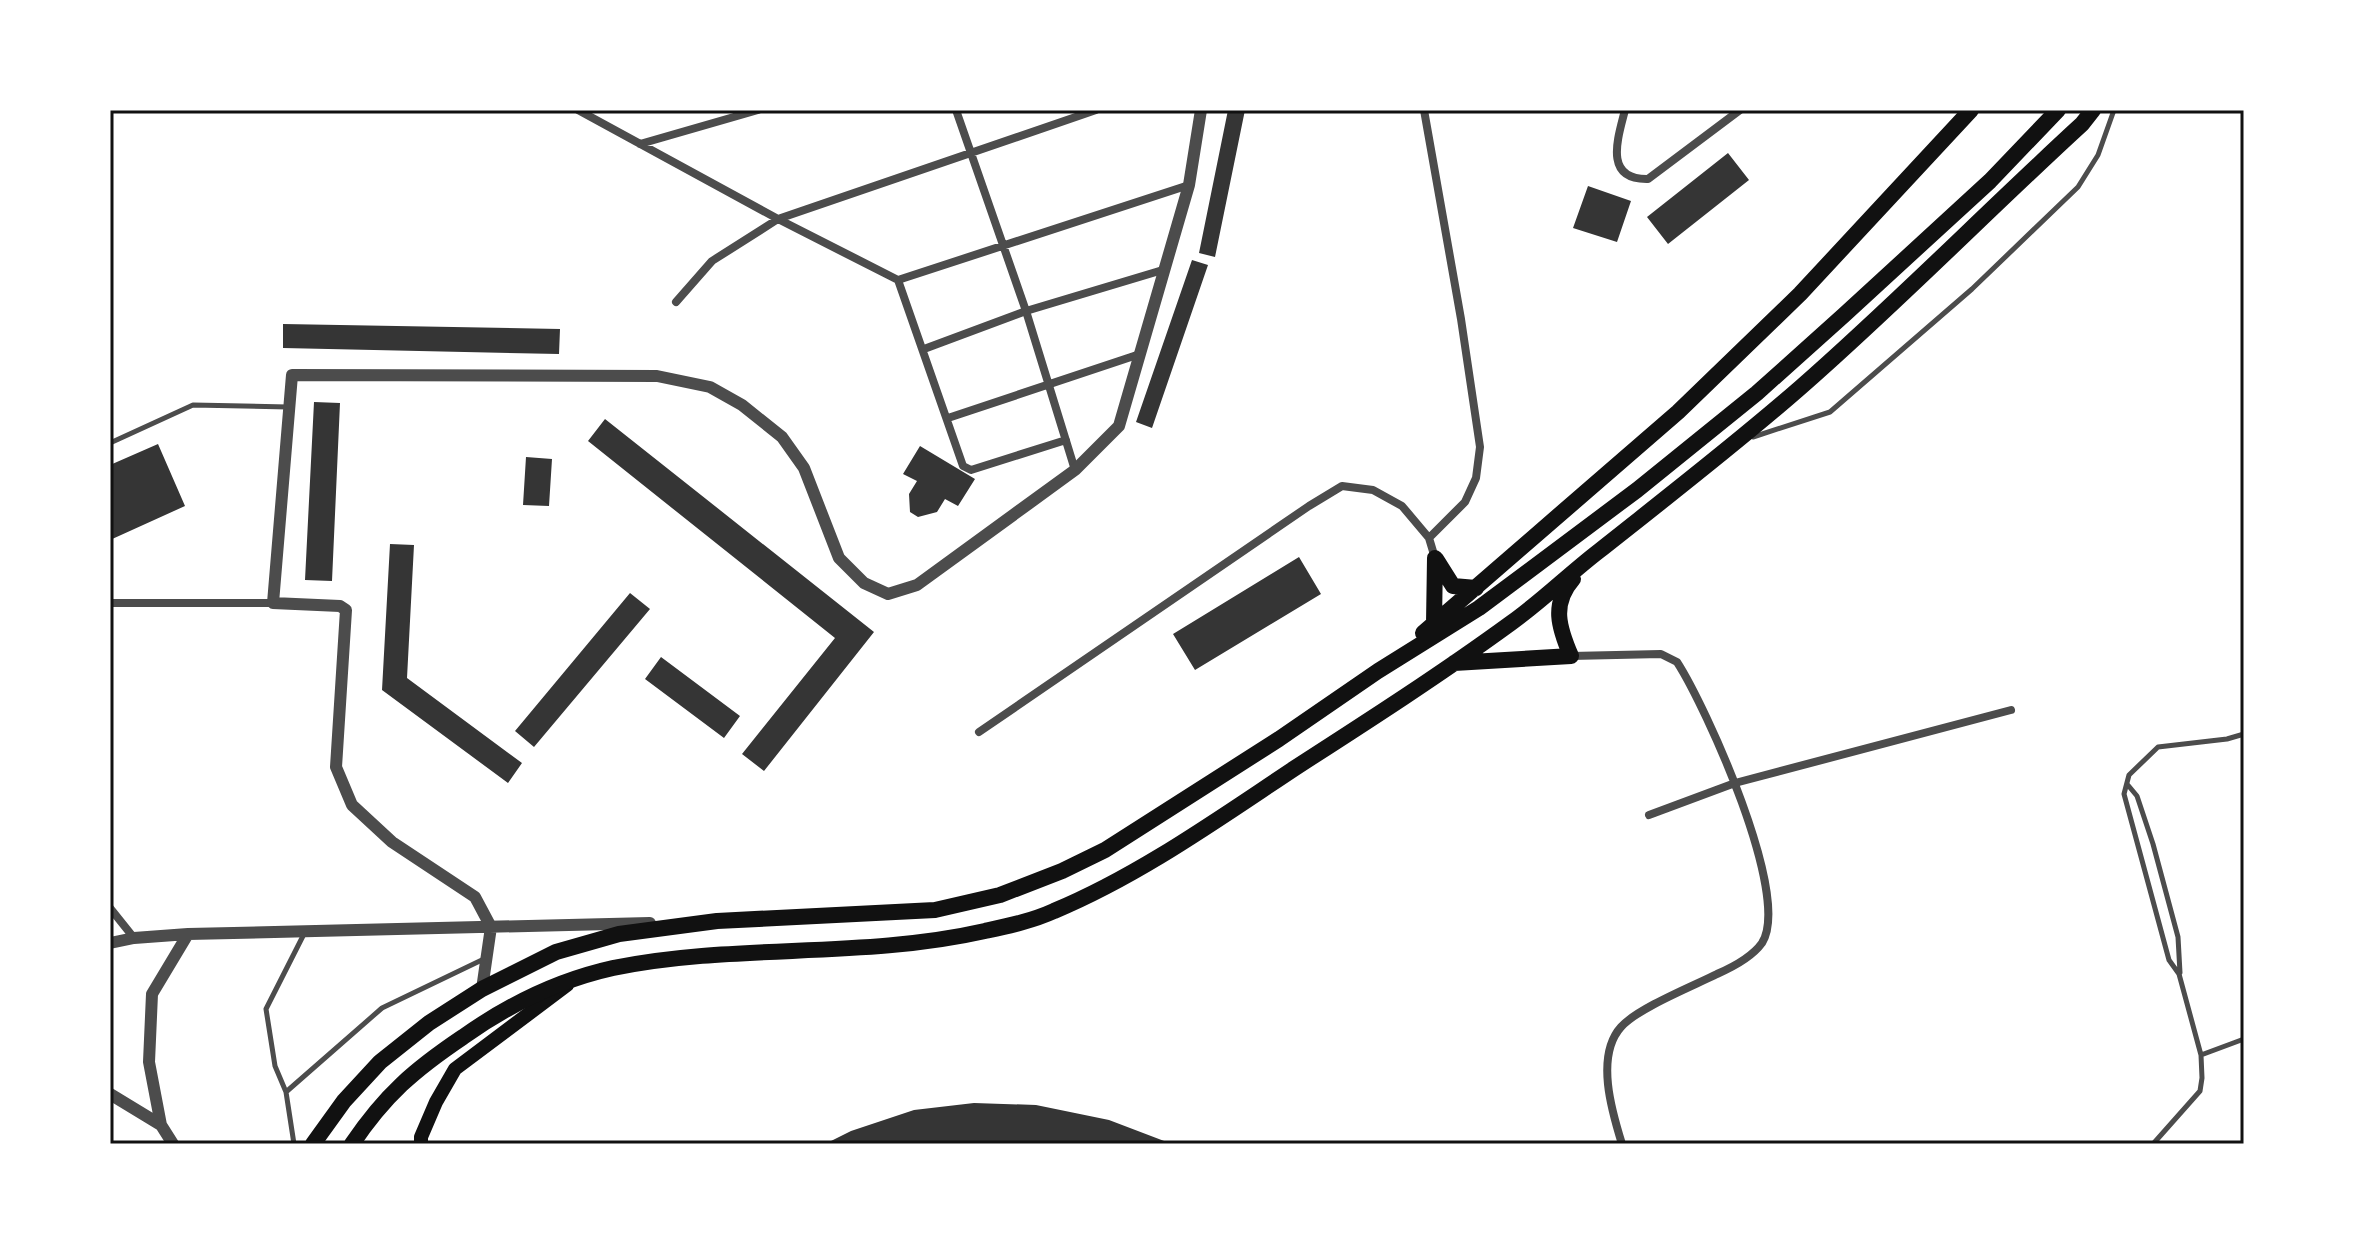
<svg xmlns="http://www.w3.org/2000/svg" width="2354" height="1254" viewBox="0 0 2354 1254" font-family="'Exo 2',sans-serif">
	<style>
		.building { fill: #353535 }
		.lines { fill: none; stroke-linecap: round; stroke-linejoin: round }
		.service { stroke: #4c4c4c; stroke-width: 5 }
		.minor { stroke: #4c4c4c; stroke-width: 8 }
		.tertiary { stroke: #4c4c4c; stroke-width: 12 }
		.secondary { stroke: #111; stroke-width: 14 }
		.trunk { stroke: #111; stroke-width: 16 }
		.neatline { fill: none; stroke: #111; stroke-width: 3 }
	</style>
	<rect width="100%" height="100%" fill="#fff"/>
	<path class="building" d="M1228 110H1245L1215 257 1199 253Z
		M1728 153 1749 180 1668 244 1647 217Z
		M1588 186 1631 201 1617 242 1573 228Z
		M1192 260 1208 265 1152 428 1136 422Z
		M283 324 560 329 559 354 283 348Z
		M314 402 340 403 332 581 305 580Z
		M605 419 874 632 764 771 742 754 835 638 588 441Z
		M158 444 185 506 110 540V465Z
		M920 446 975 479 958 506 945 499 937 512 918 517 910 512 909 494 917 481 903 474Z
		M526 457 552 459 549 506 523 505Z
		M390 544 414 545 407 678 522 763 508 783 382 690Z
		M1299 557 1321 594 1195 670 1173 634Z
		M630 593 650 609 534 747 515 731Z
		M661 657 740 716 724 738 645 679Z
		M974 1103 1036 1105 1109 1120 1172 1144H825L851 1131 914 1110Z"/>
	<g class="lines">
		<path class="service" d="M1753 437 1830 412 1972 289 2078 187 2098 155 2114 110
			M110 443 193 405 288 407
			M2127 784 2137 796 2153 844 2178 937 2180 973
			M2201 1055 2244 1039
			M286 1092 275 1066 266 1009 305 932
			M294 1144 286 1092 382 1008 486 958
			M2153 1144 2200 1091 2202 1078 2201 1055 2179 974 2169 960 2124 794 2129 775 2158 747 2227 739 2244 734"/>
		<path class="minor" d="M578 110 778 219 898 280 963 466 971 470 1066 440
			M956 110 1026 311 1075 470
			M1424 110 1461 319 1480 447 1476 478 1465 502 1429 538
			M1625 110C1618 138 1603 180 1648 179L1740 110
			M640 144 758 110
			M898 280 1189 185
			M676 302 712 261 778 219 1096 110
			M924 349 1026 311 1166 269
			M948 418 1140 354
			M110 603H273
			M1571 656 1661 654 1677 662C1706 707 1792 896 1762 943 1752 957 1733 967 1717 974 1693 986 1638 1008 1621 1027 1595 1056 1612 1112 1622 1144
			M979 732 1309 506 1342 486 1373 490 1402 506 1429 538 1435 558
			M1649 815 1735 783 2011 710
			M110 908 134 938"/>
		<path class="tertiary" d="M110 943 134 938 188 934 650 923
			M482 989 491 927 475 897 392 842 352 805 336 767 346 610 340 606 273 603 292 375 657 376 710 387 742 405 782 437 804 468 839 558 864 583 888 594 917 585 1075 470 1119 426 1189 185 1201 110
			M110 1094 161 1125 173 1144
			M161 1125 149 1062 152 994 188 934"/>
		<path class="secondary" d="M421 1144V1137L436 1102 455 1069 567 985"/>
		<path class="trunk" d="M1436 559 1453 586 1476 588
			M1434 623 1435 558
			M1423 633 1678 412 1800 294 1971 110
			M1454 663 1571 656C1559 628 1551 604 1573 579
			M313 1144 344 1101 380 1062 429 1023 482 989 556 952 619 934 717 921 935 910 1000 895 1062 871 1105 850 1279 739 1378 671 1479 608 1637 490 1757 393 1844 315 1990 181 2058 110
			M352 1144C385 1095 414 1070 463 1037 508 1005 559 980 613 968 735 943 862 959 985 931 1008 926 1032 921 1054 911 1140 875 1218 819 1295 768 1368 721 1441 674 1511 623 1542 601 1569 574 1599 551 1667 497 1736 444 1801 387 1897 303 1987 211 2082 124L2093 110"/>
	</g>
	<rect width="2354" height="1254" fill="none" stroke="#ffffff" stroke-width="224"/>
	<rect x="112" y="112" width="2130" height="1030" class="neatline"/>
</svg>
